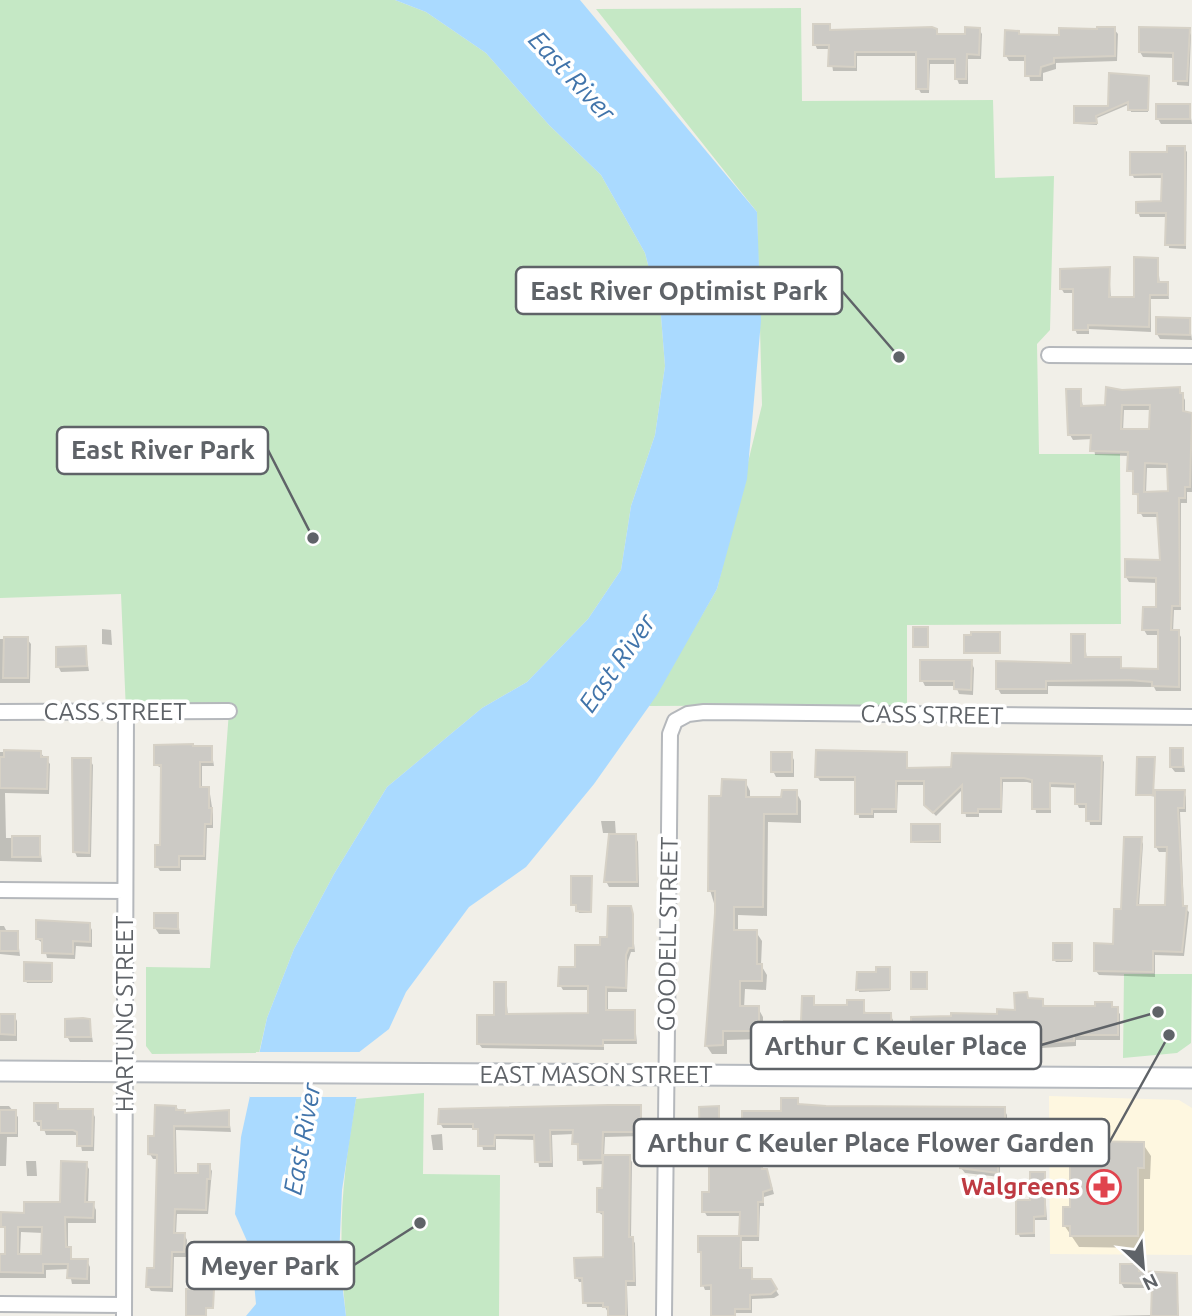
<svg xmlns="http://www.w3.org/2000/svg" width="1192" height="1316" viewBox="0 0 1192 1316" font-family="Ubuntu,sans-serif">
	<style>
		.commercial { fill: #fef7e0 }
		.green { fill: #c5e8c5 }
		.water { fill: #aadaff }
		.pier { fill: #f1efe8 }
		.shadow { fill: #0003; fill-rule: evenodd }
		.building { fill: #cccac5; stroke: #d6d1c6; stroke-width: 2; fill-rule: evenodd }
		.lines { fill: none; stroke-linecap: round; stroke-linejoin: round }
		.street-casing { stroke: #b5b8bc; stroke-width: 18 }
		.secondary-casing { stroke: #b6babf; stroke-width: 23 }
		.street { stroke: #fff; stroke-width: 14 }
		.secondary { stroke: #fff; stroke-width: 19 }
		.labels { text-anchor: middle; stroke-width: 7; stroke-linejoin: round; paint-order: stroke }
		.street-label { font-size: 24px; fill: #5f6368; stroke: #fff }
		.health-label { font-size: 24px; font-weight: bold; fill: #be3a42; stroke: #fff; text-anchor: end }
		.water-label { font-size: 26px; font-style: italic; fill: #4174aa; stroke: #fff }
		.leader { fill: none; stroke: #5f6368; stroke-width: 2.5 }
		.callout-dot { fill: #5f6368; stroke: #fff; stroke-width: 2.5 }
		.callout { fill: #fff; stroke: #5f6368; stroke-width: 2.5 }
		.callout-label { font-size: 26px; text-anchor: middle; font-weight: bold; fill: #5f6368 }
	</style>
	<rect width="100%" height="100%" fill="#f1efe8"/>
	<path class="commercial" d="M1049 1096 1179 1100 1192 1108V1255L1050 1254Z"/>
	<path class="green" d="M0 0H395L426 12 486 53 549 125 601 175 645 253 661 316 665 366 655 435 631 506 621 570 588 619 527 682 482 708 387 787 334 874 294 949 267 1018 259 1053 152 1054 146 1046V967L210 968 229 711 126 712 121 594 0 598Z
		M801 8 802 101 993 100 995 178 1054 176 1050 330 1037 344 1039 454H1120L1121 624 907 625V705L649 706 717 589 762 405 757 212 596 9Z
		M1124 974H1192L1191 1043 1177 1053 1123 1058Z
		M424 1093 423 1174 500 1175 499 1316H346C337 1236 342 1177 356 1099Z"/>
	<path class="water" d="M395 0H580L757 212 761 321 747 479 717 589 657 695 594 784 526 867 469 907 406 992 389 1029 358 1053 363 1074 356 1099 342 1190 339 1257 346 1316H246L256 1304 251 1250 235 1214 241 1137 267 1018 294 949 334 874 387 787 482 708 527 682 588 619 621 570 631 506 655 435 665 366 661 316 645 253 601 175 549 125 486 53 426 12Z"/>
	<path class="pier" d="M256 1052H364L360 1097H250V1080Z"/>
	<path class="shadow" d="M829 26 832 32 936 30 939 35H967L979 29 982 34 981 59H968V84H959L957 79V64H930L929 93H921L918 88V56H857V71H833L830 49H817L815 44Z
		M1114 29 1118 34 1117 61 1056 63V69L1043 73V81H1030L1027 61H1009L1006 56 1020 36 1060 37Z
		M1189 30 1191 35 1189 86 1177 85 1175 58 1143 57 1140 52Z
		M1148 77V112H1131L1130 104 1097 118V125L1077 124 1076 122 1110 108Z
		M1189 106 1192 124H1161L1158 119Z
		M1184 148 1187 152 1186 249 1169 248 1167 217H1140L1138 212 1163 203V178H1134L1132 174Z
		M1157 259 1160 284H1167L1169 299H1151V332L1089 329V334H1077L1075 329V293H1064L1061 288 1109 269 1111 299H1136Z
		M1189 320 1192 340 1160 339 1157 334Z
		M1179 389 1185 400V413L1192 417V492H1187V503H1181V610H1174L1173 632H1178L1181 637V691H1156L1154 687 1048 686V694H1001L998 689 1073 664 1084 636 1087 659 1120 658 1122 670 1160 671V635H1147L1144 630 1158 609V583L1129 582 1126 577 1162 562 1159 517H1143L1140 512V498L1134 493 1135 475 1129 470V456L1095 455 1093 439 1073 440 1070 435 1080 390 1083 407 1107 406 1122 392ZM1124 410H1151V431H1123ZM1147 468H1169L1170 493H1146Z
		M102 629 111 630 112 645 102 644Z
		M999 634 1000 654H967L965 652Z
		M0 639H27L31 644 30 683H0Z
		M85 648 89 671 61 672 58 666Z
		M971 662 974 668 973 695 959 694 956 686H925L922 680Z
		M211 748 214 766H202V789H208L210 794 213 814V828H207L206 860H181V871H160L157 866 162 847 163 769 156 765Z
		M1182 749 1185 772H1175L1171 767Z
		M0 752H40L50 764 49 794 5 793 6 838H39L42 862 0 861Z
		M906 753 908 769 1101 758 1104 762 1102 825H1090L1088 808H1079L1077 803V788L1051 787V813H1036L1034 784 1027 782H1003L1002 813H979V817H966L963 789 936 816 926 805V785H898L897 813H874V818H859L857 781H820L817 776Z
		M791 754 794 760V777H776L773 771Z
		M1154 759V791L1184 792 1186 797V812H1180L1184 907 1189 912 1184 956 1155 955V977L1099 975 1096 971 1115 945 1141 839 1143 844 1139 906 1167 907 1168 852H1159L1156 847 1157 797 1138 794Z
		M90 760 93 765 91 857H77L75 852Z
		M745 781 750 791V799H783L796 792 801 801V823L768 822 767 916 738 915V932H756L762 941 761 965 767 975 766 990 745 989 744 1008H758L763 1017V1039L727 1040V1054H712L706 1045 717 913 710 890 723 798Z
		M601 821H615L616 836H635L638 842 639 887H609L606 881 610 833H603Z
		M939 825 941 843H914L913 841Z
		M591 877V913H579L577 906 573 904Z
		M630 908 635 952H631L628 961 627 992H608V1012H634L637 1044H604V1050L482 1048 479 1044 496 1016 505 984 508 1016 590 1014V990H563L560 985 609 939Z
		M177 915 180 934H159L155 928Z
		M89 924 92 930V947L76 946 75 959 47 958 44 944 37 939Z
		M0 926H4L7 932H17L20 956 0 954Z
		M1072 947V962H1056L1054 960Z
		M51 964 52 983H27L26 981Z
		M890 971V991L859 992 858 974Z
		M1026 994 1030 1000 1042 1001 1045 1006 1097 1008 1111 1004 1120 1014V1040H1076V1046L975 1052 916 1050 913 1044 1017 1012Z
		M813 998 816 1007 849 1006 863 1002 866 1015H890L893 1020 894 1050 801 1049V1054L775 1051 771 1046 786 1029 803 1023Z
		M0 1015H14L17 1021V1041H0Z
		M89 1021 93 1042H70L67 1036Z
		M797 1100 801 1106 1004 1109 1007 1115V1144H1000V1177L965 1173 961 1168V1146H955L952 1141H929V1165H915L912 1141 847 1143 813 1139 763 1138V1145H747L744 1139Z
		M57 1105 60 1111H92L95 1117 94 1151H82L79 1135H46L43 1126H38L35 1120Z
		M0 1106H9L18 1117V1137H7L6 1166H0Z
		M640 1106 643 1136 605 1137 604 1157H629L632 1162 631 1238 635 1243 636 1286H627L628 1316H610L605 1307H587L584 1282H579L577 1277 604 1259V1216L598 1212 604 1190V1164L583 1165 580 1148 574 1143V1134L552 1135 553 1167H539L536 1140 496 1139V1150H483L480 1133 475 1128H443L440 1123Z
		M175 1107 186 1114 228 1111 231 1132 176 1130 177 1175H199L209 1166 212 1171 208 1214H177L176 1234H184L187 1240 186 1257H174L173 1292 151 1291 148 1286 156 1270 159 1159H153L150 1154Z
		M718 1108 721 1139H730L733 1144V1166L761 1167 769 1176 774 1194 764 1197V1206H760L759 1241H742V1270H751L754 1281H770L779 1295 774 1298 752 1299V1313H736V1316H712L713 1290H705L703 1285 700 1238 741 1237 742 1216H707L704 1211 710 1194 711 1146H704L701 1142Z
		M442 1134 443 1150H433L431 1135Z
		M1143 1144 1151 1156 1150 1179H1144V1248L1079 1247 1064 1225 1072 1208Z
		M26 1161H36L37 1176H27Z
		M86 1164 89 1169 88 1204H93L96 1210V1223H68V1249L73 1261H87L90 1267V1284H72L69 1269 46 1270V1278H0V1255L6 1256 7 1233 3 1226 26 1214 61 1203ZM21 1232 43 1233V1256H20Z
		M1044 1174 1047 1220H1035V1237H1020L1018 1233Z
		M1138 1266 1141 1273 1176 1275 1179 1316H1108L1153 1315 1154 1288H1124L1121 1283Z"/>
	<path class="building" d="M813 24H830V30L932 27 937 29V34H965V27L980 28 979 55 967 54 966 79H955V59H928V89H916V52H855V67L828 66 829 45H813Z
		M1097 27H1115V56L1054 58V63L1041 67 1040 76H1025V56H1004L1005 30 1019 31V34L1059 35V28L1097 29Z
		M1139 27 1190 28 1187 81H1173V53L1139 52Z
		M1109 73 1149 76 1148 110H1128V102L1096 116 1097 123H1074V106H1108Z
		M1156 104H1190V119H1156Z
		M1167 146H1185V245H1165L1166 213H1136V202L1161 201 1162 174 1130 175V152H1167Z
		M1134 257 1158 258V282H1168V295H1150L1149 327 1088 325V330H1073V289H1060V269L1110 267 1109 297H1134Z
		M1156 317 1190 318V335L1156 334Z
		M1106 387 1122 390 1180 387V393H1183V411L1192 413 1190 487H1185V498H1179L1180 606H1172L1171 630H1179V687L1152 686V682L1129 680 1046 681V689H996V661L1071 663V634H1085V657H1121V668L1158 669V630H1142L1143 607H1156V578L1125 577V559L1160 560 1157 513H1138V494H1133V471H1127L1128 452 1090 451 1091 435H1068L1066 389H1081V406L1105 405ZM1122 405H1150L1149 429H1121ZM1145 463 1167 464 1168 491 1144 492Z
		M913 627H928V647H913Z
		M971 632H1000V653H964V635H971Z
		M4 637H28V678H3Z
		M86 646 87 666 56 667V647Z
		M920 660H972L971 690 954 689V681H920Z
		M193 744V746H212V762H200V787H209V808H212L211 824H205L204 856H179V867H155V845H160L161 765H154V745Z
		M1170 748H1183V767H1170Z
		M4 750 41 751V757H48L47 789 0 788V757H4Z
		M816 750 907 752V768L951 767 952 753 1102 756 1100 821H1086V804H1075V784L1050 783V809H1032V780L1024 778H1001V809H978V813H962V785L933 813 924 805V781H896V809H872V814H855V777H815Z
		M771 752H792V772H771Z
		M1137 757H1155L1153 795H1136Z
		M72 758H91L89 853 73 852Z
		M722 779 746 780V797H781L782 790H797V814H764L763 907H734V930H757V964H762V981H740V1006H759V1031H723V1045L705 1046 715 913V891H708L709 796H721Z
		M1155 790H1185L1184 808H1178L1183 906H1187L1182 952 1153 951V972L1094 971V943L1113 944 1114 909H1121L1124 837H1142L1137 905H1165L1167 847H1155Z
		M911 824H940V841L911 842Z
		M609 834H636L637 882H604Z
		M12 836H40V857H12Z
		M571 876H592L591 912 576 911V905H571Z
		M608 906H631L633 914V948H629L626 955V988L606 987V1010H635V1040H603V1046L477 1044V1015H494V982H506V1014L588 1013V986H558L559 967H575V945H600V937H607Z
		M154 913H178V929L154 928Z
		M36 920 90 923V942L73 941V954L42 953V939H36Z
		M0 931H18V951H0Z
		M1053 943H1072V960H1053Z
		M24 962 52 963V981H24Z
		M876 967H890V989L856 990 857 972H876Z
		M911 972H927V989H911Z
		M1027 992 1028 998 1043 999V1006H1095V1002H1112V1007H1118V1035H1074V1041L1006 1044V1046L911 1045V1017L951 1016V1013L997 1014V1009L1015 1010 1014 993Z
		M802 996H814V1005H847V1000H864V1013H891L892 1045 799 1044V1049L770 1046V1027H784V1021H801Z
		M0 1014H15V1035L0 1034Z
		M83 1018 90 1019 91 1037H65V1019Z
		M781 1098H798V1104L826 1106 1005 1107V1139H998V1173L960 1168V1141H950V1136H927V1160H910V1136H864V1139L809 1134H761V1140H742V1111H781Z
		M34 1103H58V1109H93L92 1146H77V1132L73 1130H41V1121H34Z
		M155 1105 176 1106V1110H185V1113L229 1110V1127L174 1126 175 1173H198V1164H210V1179H207L206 1210 175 1209 174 1233H185L184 1252H172L171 1287H146L147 1268H154L157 1155 148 1154V1136H154Z
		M608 1105H641V1132H603L602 1160H578V1144H572L573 1130H550L551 1162H535L534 1135H495L494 1146H478V1129H473V1124H438L439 1109Z
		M719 1106V1138H731V1165H762V1169H767L772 1189 763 1192V1202H758V1236H741L740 1268H752V1279H771L777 1289 771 1294 750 1295V1309H735V1316H711V1285L701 1286V1252H698V1236H739L740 1212H702V1192H709V1146L706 1142H700L699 1107Z
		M0 1110H16V1133H0Z
		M1070 1141 1144 1142V1168H1138V1236H1070V1226H1063V1207H1070Z
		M603 1155H630L629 1237H633L634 1281H626V1316H608V1307H603V1303H583L582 1278H575L574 1258 603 1257V1212H597V1188H602Z
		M61 1161 87 1162 85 1202H94L93 1218 65 1217 66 1247H71V1259H88L87 1279 67 1278 68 1264H43V1273L0 1272V1254H5V1227H1V1212L24 1213V1202H60ZM18 1227H42L41 1254H18Z
		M1030 1172H1045V1216L1034 1217V1233L1016 1234V1200H1030Z
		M1120 1264H1139V1271L1177 1273 1178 1316H1151L1152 1284 1120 1283Z
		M186 1289H214L213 1308H206V1316H186Z"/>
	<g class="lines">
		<g class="street-casing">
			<path id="street" d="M1049 355 1192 356
				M0 712 229 711
				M0 890 125 891
				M0 1304 124 1305
				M124 1316 126 712
				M664 1316 670 734 675 721 688 714 704 712 1192 717"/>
		</g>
		<g class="secondary-casing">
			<path id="secondary" d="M0 1071 1192 1078"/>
		</g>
		<use href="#street" class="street"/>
		<use href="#secondary" class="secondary"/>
	</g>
	<defs>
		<g id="pharmacy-ring" transform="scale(1.75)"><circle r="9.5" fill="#fff" stroke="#e0444e" stroke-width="1.5"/><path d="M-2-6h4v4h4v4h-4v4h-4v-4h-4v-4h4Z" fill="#e0444e"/></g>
	</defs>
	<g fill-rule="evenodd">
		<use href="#pharmacy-ring" x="1104" y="1187"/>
	</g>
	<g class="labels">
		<g class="street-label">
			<text x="115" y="720">CASS STREET</text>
			<text transform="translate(932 715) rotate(1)" y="8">CASS STREET</text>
			<text transform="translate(668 934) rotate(-89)" y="8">GOODELL STREET</text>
			<text transform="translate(125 1014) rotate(-90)" y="8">HARTUNG STREET</text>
			<text x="596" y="1083">EAST MASON STREET</text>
		</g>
		<g class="health-label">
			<text x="1080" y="1195">Walgreens</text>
		</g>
		<g class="water-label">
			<text transform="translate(572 76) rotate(47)" y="9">East River</text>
			<text transform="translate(617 663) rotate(-55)" y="9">East River</text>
			<text transform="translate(302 1139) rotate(-80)" y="9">East River</text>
		</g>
	</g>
	<path class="leader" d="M899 357L842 291M313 538L268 450M1158 1012L1041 1045M1169 1035L1109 1143M420 1223L354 1265"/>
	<g class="callout-dot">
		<circle cx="899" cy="357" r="7"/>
		<circle cx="313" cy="538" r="7"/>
		<circle cx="1158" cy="1012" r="7"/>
		<circle cx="1169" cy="1035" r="7"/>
		<circle cx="420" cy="1223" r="7"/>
	</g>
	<g class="callout">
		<rect x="516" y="267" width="326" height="47" rx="7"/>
		<rect x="57" y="427" width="211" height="47" rx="7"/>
		<rect x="751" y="1022" width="290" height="47" rx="7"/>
		<rect x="634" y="1119" width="475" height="47" rx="7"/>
		<rect x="187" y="1242" width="167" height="47" rx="7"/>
	</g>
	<g class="callout-label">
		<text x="679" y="300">East River Optimist Park</text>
		<text x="163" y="459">East River Park</text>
		<text x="896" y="1055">Arthur C Keuler Place</text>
		<text x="871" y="1152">Arthur C Keuler Place Flower Garden</text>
		<text x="270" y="1275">Meyer Park</text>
	</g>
	<g transform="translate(1143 1267) rotate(154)" stroke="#ffffff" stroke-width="5" paint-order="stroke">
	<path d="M0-5L12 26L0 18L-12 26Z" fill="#5f6368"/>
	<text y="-10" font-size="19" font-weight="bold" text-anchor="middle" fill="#5f6368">N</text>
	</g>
</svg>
